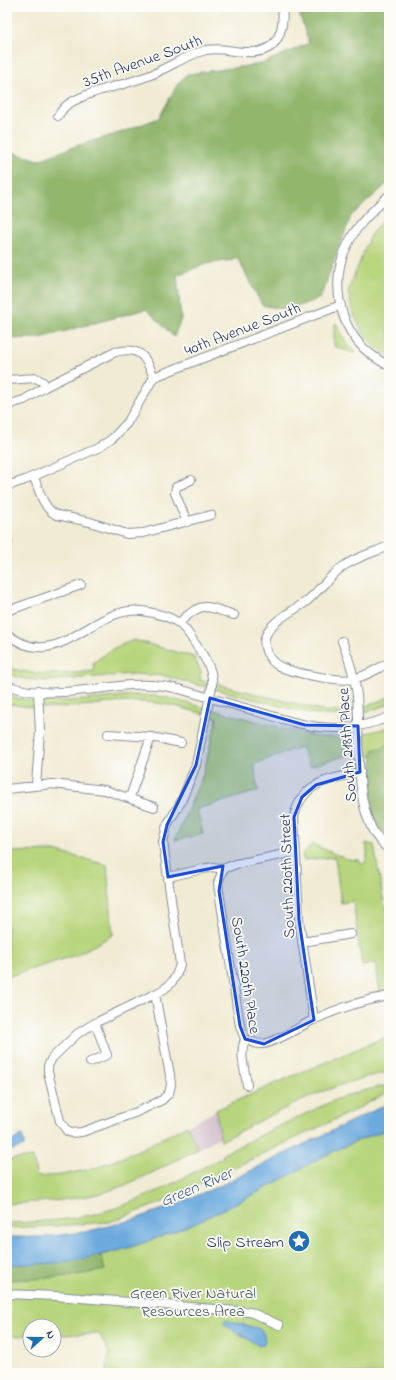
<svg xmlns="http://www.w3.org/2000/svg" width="396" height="1380" viewBox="0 0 396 1380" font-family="'Indie Flower',sans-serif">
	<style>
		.industrial { fill: #d1bdcb }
		.green { fill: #b7d57c; stroke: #69826d }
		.forest { fill: #91b66c; stroke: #567265 }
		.water { fill: #6caade; stroke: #446c9e }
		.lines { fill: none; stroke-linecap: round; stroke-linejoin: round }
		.minor-casing { stroke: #868d98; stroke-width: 10 }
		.minor { stroke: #fff; stroke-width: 8 }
		.marked { fill: #1d4ed8; fill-opacity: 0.2; stroke: #1d4ed8; stroke-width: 3; stroke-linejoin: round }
		.labels { text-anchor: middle; stroke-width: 3.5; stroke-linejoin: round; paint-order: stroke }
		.street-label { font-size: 16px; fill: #1b2f5e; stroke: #fdfcf7 }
		.poi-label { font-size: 16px; fill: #1b2f5e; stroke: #fdfcf7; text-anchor: end }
		.park-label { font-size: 16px; fill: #425866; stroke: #fdfcf7 }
		.water-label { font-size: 17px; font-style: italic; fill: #375a8b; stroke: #fdfcf7 }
	</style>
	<rect width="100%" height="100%" fill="#fdfcf7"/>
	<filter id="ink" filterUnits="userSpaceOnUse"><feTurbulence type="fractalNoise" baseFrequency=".025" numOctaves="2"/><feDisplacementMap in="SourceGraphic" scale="8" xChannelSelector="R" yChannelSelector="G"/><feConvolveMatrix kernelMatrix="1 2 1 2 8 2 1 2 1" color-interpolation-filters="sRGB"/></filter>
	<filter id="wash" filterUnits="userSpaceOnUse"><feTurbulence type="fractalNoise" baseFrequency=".012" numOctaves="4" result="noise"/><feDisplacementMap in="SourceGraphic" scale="16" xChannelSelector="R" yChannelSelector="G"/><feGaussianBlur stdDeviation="0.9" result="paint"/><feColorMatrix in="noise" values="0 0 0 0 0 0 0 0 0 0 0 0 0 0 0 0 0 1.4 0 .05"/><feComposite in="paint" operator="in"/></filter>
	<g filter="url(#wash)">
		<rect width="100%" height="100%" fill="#f0ebd3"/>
		<path class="industrial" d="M216 1111 220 1137 198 1149 187 1126Z"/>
		<path class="green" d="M389 214V357L371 343 362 331 352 311 348 291 371 234Z
			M336 323 346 342 356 354 334 346V327Z
			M134 640 194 657 201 672 200 680 325 711C349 713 367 706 389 697V704C361 715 333 719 303 712L164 676 132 674 48 681 25 679 7 674V667C36 677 64 674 94 671L93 663 114 648Z
			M133 695 157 696 168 698 313 736C339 739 364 735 389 727V756L376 760 363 751 310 766 301 747 254 764 258 791 197 809 203 834 175 840 203 775 217 718C193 711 167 702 142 702 96 701 57 714 11 704L7 712V696C49 706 91 699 133 695Z
			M366 843 374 845 384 904 389 913V991L380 993 376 963 362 966 353 901 341 903 335 857 303 860 302 854 312 844 347 859 359 860 363 865C369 858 367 851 366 843Z
			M54 851 107 865 113 935 76 955 7 977V852Z
			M386 1037H389V1072C329 1083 275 1113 221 1141L216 1110 285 1079Z
			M389 1085V1091L359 1108 158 1204 109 1222 55 1226 7 1228V1223C43 1222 81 1220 116 1208 153 1196 188 1175 223 1157V1154L275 1128 337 1099 361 1091Z
			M187 1126 198 1149C166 1165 133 1185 98 1194 68 1201 37 1202 7 1204V1160L33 1157 37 1177 61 1175 95 1168 128 1155Z
			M389 1129V1373H106L109 1352 99 1334 54 1335V1326H30V1335L7 1337V1264C32 1264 58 1264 83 1259 152 1246 217 1214 279 1181 295 1173 309 1163 324 1156 345 1145 367 1137 389 1129Z"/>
		<path class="forest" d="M297 7H389V182L351 216 320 298 288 310 262 305 238 259 206 264 177 275 181 319 174 337 146 309 40 338 7 339V151L39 160 73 147 119 133 159 118 178 83 188 74 261 64 309 43Z
			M389 744V838C385 835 380 831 378 827 368 809 372 770 373 750Z
			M101 1255 105 1270C72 1277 40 1279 7 1280V1264L54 1263Z"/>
		<path class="water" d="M389 1103V1129C367 1137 345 1145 324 1156 309 1163 295 1173 279 1181 217 1214 152 1246 83 1259 58 1264 32 1265 7 1264V1237H41L85 1232 132 1220 169 1207 224 1184 272 1160Z
			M20 1135H22L24 1142V1146L7 1152V1146Z
			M225 1320 261 1329C264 1334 266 1340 264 1345L259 1346 225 1325 224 1322Z"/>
	</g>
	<g filter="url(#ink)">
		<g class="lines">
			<g class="minor-casing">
				<path id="minor" d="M58 116C61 111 64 106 70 103 91 90 118 87 142 78 148 76 155 74 161 70 176 63 190 54 206 50 221 47 232 52 248 52 277 54 285 31 282 7
					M389 195C374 210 357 224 348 244 332 274 336 315 358 342 366 352 378 360 389 366
					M154 377 341 305
					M7 380 36 378 43 382 45 387
					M7 405 24 400 45 387 115 352C140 346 145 356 154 377
					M34 477C39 490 43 509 57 515L90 522 127 534 143 533 211 515
					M7 486 25 480 100 447 113 438 127 423 154 377
					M187 522 175 493 176 487 191 480
					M7 544 8 543
					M389 546C375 552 360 556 347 564 331 573 321 589 307 601 294 611 273 619 266 635 261 646 269 661 279 666 292 673 339 682 353 679 365 677 378 668 389 663
					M7 611 81 585
					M179 623C203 600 205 606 234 615
					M7 634C54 672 85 617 129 611 139 609 147 612 157 614 175 618 184 625 194 642 203 655 214 669 212 686L196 765 181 802 167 825 163 842 180 964C176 980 170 987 155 994L170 1075 171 1085 169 1093 162 1100 137 1112 82 1132 71 1133 67 1131 60 1121 48 1072V1066L52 1058 77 1034 95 1023 155 994
					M342 641C349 659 355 676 357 696 361 738 350 823 389 849
					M7 685C42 700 93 688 130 685 146 684 163 685 179 689 203 696 228 703 252 710 301 725 339 738 389 717
					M108 734 151 737 181 743
					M36 785 40 731 38 691
					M7 789 52 784 105 790 154 807
					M130 797 151 737
					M223 869 218 883 219 891 240 1026 245 1039C239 1054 245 1070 247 1085
					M168 877 202 869 213 867 223 869 236 864 295 852
					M302 942 351 934
					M314 1020 299 920 294 817C302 781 329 780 360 772
					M245 1039C251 1041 257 1045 263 1044 277 1042 299 1027 313 1020 337 1009 363 1000 389 996
					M90 1062 107 1055 95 1023
					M7 1294 56 1296 250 1312 279 1325"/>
			</g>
			<use href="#minor" class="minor"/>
		</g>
	</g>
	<path class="marked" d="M210 698 305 725 358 726 360 772 316 785 302 797 294 817 299 920 314 1020 264 1044 245 1039 240 1026 219 891 223 866 168 877 163 842 167 825 196 765Z"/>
	<defs>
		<g id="sight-disc" transform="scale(1.15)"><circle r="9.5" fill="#1f6fb2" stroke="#fdfcf7"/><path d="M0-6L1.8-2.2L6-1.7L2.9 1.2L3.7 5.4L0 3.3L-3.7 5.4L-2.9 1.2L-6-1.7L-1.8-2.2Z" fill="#fff"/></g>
	</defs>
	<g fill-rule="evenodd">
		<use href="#sight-disc" x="299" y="1241"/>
	</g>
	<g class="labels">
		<g class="street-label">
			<text transform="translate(142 60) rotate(-20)" y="6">35th Avenue South</text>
			<text transform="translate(242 328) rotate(-21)" y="6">40th Avenue South</text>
			<text transform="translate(346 745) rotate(-94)" y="6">South 218th Place</text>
			<text transform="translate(286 876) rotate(-92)" y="6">South 220th Street</text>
			<text transform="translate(247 975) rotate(81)" y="6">South 220th Place</text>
		</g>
		<g class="poi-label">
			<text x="284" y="1247">Slip Stream</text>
		</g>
		<g class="park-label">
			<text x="193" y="1298">Green River Natural<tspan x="193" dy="18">Resources Area</tspan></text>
		</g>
		<g class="water-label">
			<text transform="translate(196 1186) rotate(-23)" y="6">Green River</text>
		</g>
	</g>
	<rect width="396" height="1380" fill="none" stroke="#fdfcf7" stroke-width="24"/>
	<g transform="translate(42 1338) rotate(69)"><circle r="19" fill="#fdfcf7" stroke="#a3aaba"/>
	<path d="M0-3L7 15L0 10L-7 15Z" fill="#1f6fb2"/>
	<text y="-6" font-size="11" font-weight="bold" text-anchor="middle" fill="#1b2f5e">N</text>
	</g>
</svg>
